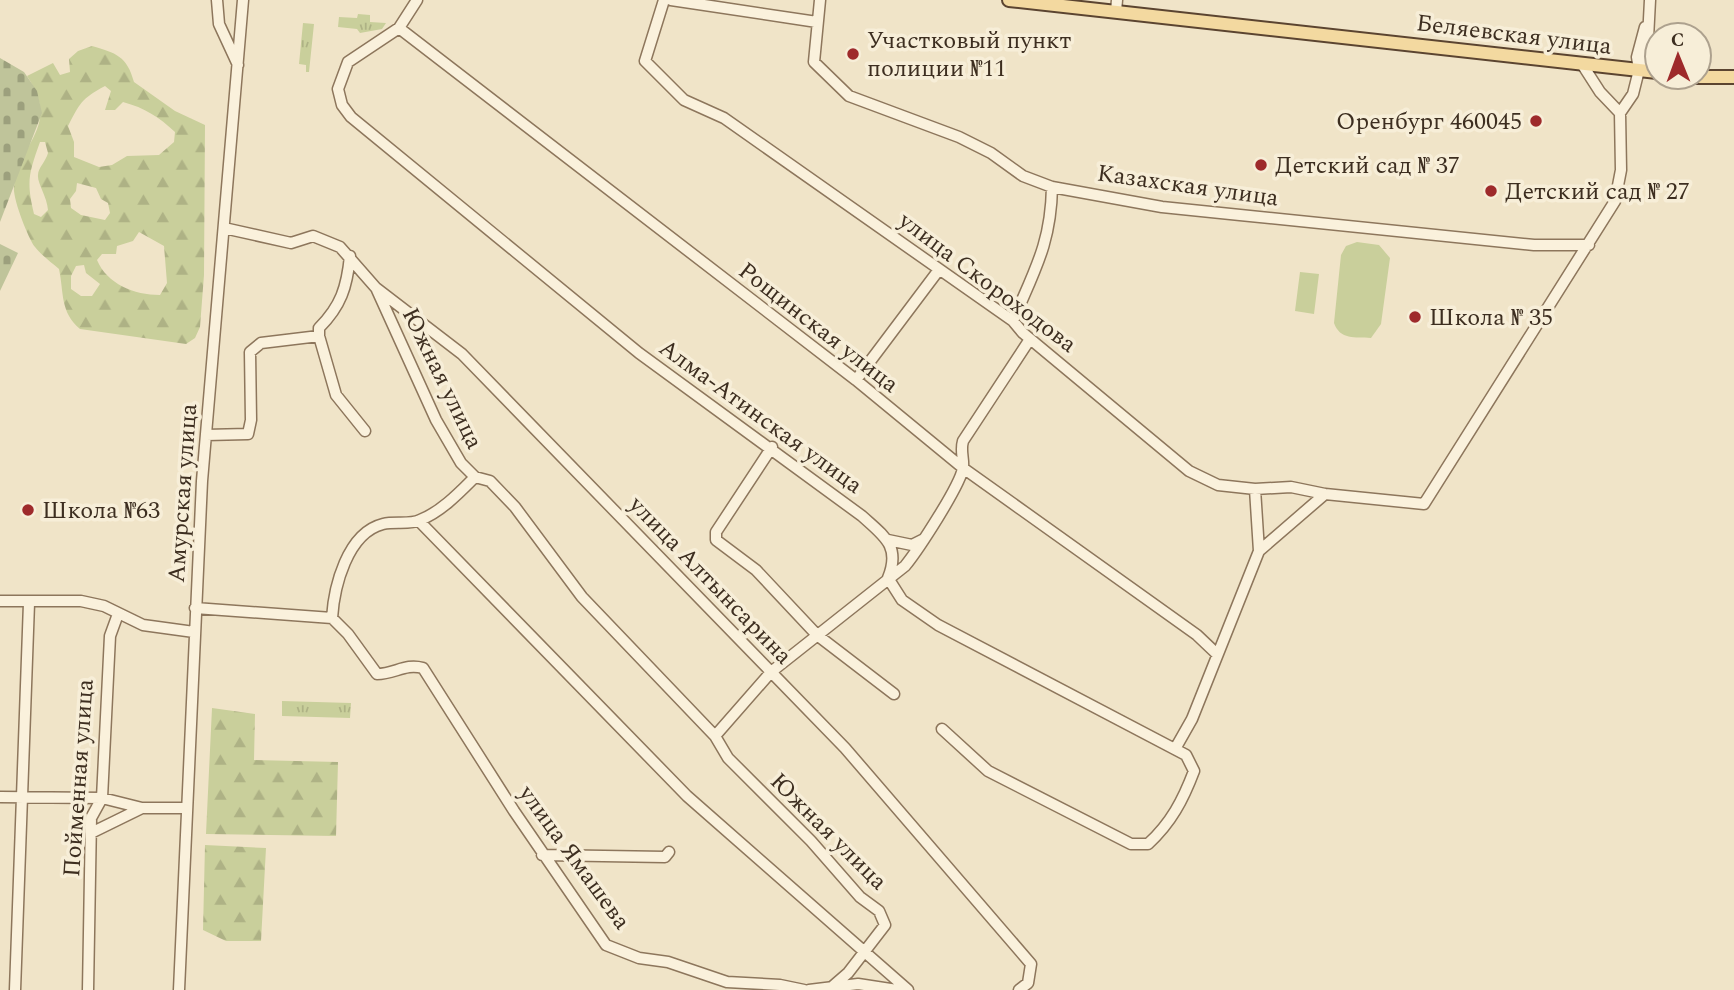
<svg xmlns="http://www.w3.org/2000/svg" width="1734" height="990" viewBox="0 0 1734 990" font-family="Spectral,serif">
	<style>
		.grass { fill: url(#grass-tufts) }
		.forest { fill: url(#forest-firs); fill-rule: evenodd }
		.cemetery { fill: url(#cemetery-stones) }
		.pitch { fill: #c9cf9b }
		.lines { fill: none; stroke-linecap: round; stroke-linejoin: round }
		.minor-casing { stroke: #8d765c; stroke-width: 13 }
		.major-casing { stroke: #5b4430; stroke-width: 16 }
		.minor { stroke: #faf1dc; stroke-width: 10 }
		.major { stroke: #f3d9a0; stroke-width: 12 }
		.poi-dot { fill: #9e2a2b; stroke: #f7eed8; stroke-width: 2.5 }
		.labels { text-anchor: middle; stroke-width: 7; stroke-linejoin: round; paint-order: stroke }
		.street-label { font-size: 24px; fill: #3d2e20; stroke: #f7eed8 }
		.poi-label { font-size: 24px; fill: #3d2e20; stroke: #f7eed8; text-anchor: start }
	</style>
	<defs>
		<pattern id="grass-tufts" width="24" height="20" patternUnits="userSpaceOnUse" patternTransform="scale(1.75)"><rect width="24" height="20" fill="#c9cf9b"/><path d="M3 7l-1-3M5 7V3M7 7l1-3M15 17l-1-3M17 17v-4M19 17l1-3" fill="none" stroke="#aeb285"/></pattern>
		<pattern id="forest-firs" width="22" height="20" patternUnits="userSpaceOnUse" patternTransform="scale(1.75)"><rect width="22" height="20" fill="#c9cf9b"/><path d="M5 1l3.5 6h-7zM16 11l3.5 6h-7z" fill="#aeb285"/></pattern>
		<pattern id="cemetery-stones" width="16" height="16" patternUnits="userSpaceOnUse" patternTransform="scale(1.75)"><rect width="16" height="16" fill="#bfc49a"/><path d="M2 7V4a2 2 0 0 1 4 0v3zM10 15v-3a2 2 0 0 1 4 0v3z" fill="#9ca07d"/></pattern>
	</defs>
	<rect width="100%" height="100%" fill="#f0e4c8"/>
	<path class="grass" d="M358 14 370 15V22L386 23 382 29 360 33 357 29 338 27 339 17 357 18Z
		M303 23 314 24 309 72H306V65L299 64Z
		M282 701 351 703 350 718 282 716Z"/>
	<path class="forest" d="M92 46C116 53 127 56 134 82L175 111 205 125 204 275 200 327 195 338 186 344 80 329C60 312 64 293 59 269 51 262 41 255 35 247 28 238 12 197 14 186 20 140 61 127 27 76L53 63 60 75 70 72 69 59 78 51ZM105 86 111 91 105 110H115L123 102C145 108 159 117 175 132L174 142 159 155 127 156 112 165 99 167 74 157V142L68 126C80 103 81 99 105 86ZM40 142H45L48 153C46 161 38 168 38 175 37 183 47 196 48 210L41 217 34 214C26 181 29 173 40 142ZM77 183 96 188 101 199 108 203 110 213 105 220 81 215 71 208 70 199 76 191ZM139 232 164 246 167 283 160 295C134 295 107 284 97 260L102 254H116L117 246 133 241ZM84 265 86 273 100 284 92 296H81L71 289V276L76 266Z
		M212 708 255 714 254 760 338 762 336 836 206 834Z
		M205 845 266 848 261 941H226L203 930Z"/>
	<path class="cemetery" d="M0 58 24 72 37 91 42 113 0 222Z
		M0 244 18 253 0 291Z"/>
	<path class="pitch" d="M1357 242 1379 245 1390 258 1381 324 1371 338C1355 337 1340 340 1334 323L1341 255 1346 246Z
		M1300 272 1319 274 1314 314 1295 311Z"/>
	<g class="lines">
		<g class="minor-casing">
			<path id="minor" d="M217 0 219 24 238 65
				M417 0 399 28 348 62 338 89 342 105 351 117 639 353 862 516C884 536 901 546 888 578L902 600 938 625 1186 755 1194 771C1183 800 1171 823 1148 844H1131L988 771 942 729
				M664 0 645 61 684 100 724 118 1013 321 1023 333 1189 471 1218 485 1255 489 1291 487 1325 494 1424 504 1615 201 1621 170 1620 113 1633 94 1639 70 1647 58 1650 0
				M671 0 817 22
				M820 0 814 62 849 96 959 137 991 153 1023 176 1052 187 1162 207 1240 215 1534 245H1589
				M1116 11 1117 0
				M399 28 856 380 963 468 1197 635 1217 654
				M1582 64 1600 92 1620 113
				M1639 70 1637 57 1645 27
				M224 228 291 243 313 236 340 247 376 288 462 354 845 748 1031 964 1028 983 1019 990
				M377 290 436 420 461 463 475 477 490 481 515 507 582 597 715 736 728 758 811 841 860 897 879 911 885 925 848 973 833 986
				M1013 321C1034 271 1051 244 1052 187
				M319 336V328C341 306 347 287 350 256
				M856 380 938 271
				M206 435 248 434 251 420 250 352 261 343 319 336 336 395 365 431
				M772 447 716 532V540L756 570 817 635 894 694
				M419 521 687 796 908 990
				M888 540 912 545 924 539
				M1259 551 1325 494
				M0 601H81L104 606 143 625 194 632
				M195 608 332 618 348 634 377 674C395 674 405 663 423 668L514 811 606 945 639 958 668 962 727 982 780 985 804 990
				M332 618C334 587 347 533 383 524 395 521 410 525 420 520 441 512 460 492 475 477
				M715 736 771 672 905 566C918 550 960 486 963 468 964 458 960 451 963 441L1030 339
				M1175 749 1192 719 1259 551 1255 489
				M0 797 102 798 142 808H186
				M91 833 142 808
				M542 855 665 857 669 852
				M15 990 29 603
				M88 990 91 818 102 798 110 636 118 614
				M179 990 202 481 243 0
				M809 990 858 984 897 990"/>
		</g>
		<g class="major-casing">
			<path id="major" d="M1009 0 1657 72
				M1696 77H1734"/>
		</g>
		<use href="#minor" class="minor"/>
		<use href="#major" class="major"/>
	</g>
	<g class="poi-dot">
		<circle cx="853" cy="54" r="7"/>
		<circle cx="1536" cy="121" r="7"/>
		<circle cx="1261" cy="165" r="7"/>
		<circle cx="1491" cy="191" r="7"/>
		<circle cx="1415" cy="317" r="7"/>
		<circle cx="28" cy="510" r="7"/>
	</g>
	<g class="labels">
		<g class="street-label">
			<text transform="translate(1514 34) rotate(7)" y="8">Беляевская улица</text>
			<text transform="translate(1188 185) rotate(8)" y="8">Казахская улица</text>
			<text transform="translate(988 282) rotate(37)" y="8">улица Скороходова</text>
			<text transform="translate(819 327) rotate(38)" y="8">Рощинская улица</text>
			<text transform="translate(443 378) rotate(64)" y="8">Южная улица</text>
			<text transform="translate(761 416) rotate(36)" y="8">Алма-Атинская улица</text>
			<text transform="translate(182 493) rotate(-86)" y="8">Амурская улица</text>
			<text transform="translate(711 580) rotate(46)" y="8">улица Алтынсарина</text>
			<text transform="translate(78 778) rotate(-86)" y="8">Пойменная улица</text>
			<text transform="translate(829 831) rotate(45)" y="8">Южная улица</text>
			<text transform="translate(575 857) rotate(54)" y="8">улица Ямашева</text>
		</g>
		<g class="poi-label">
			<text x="867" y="48">Участковый пункт<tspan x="867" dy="28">полиции №11</tspan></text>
			<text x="1522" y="129" text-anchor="end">Оренбург 460045</text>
			<text x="1275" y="173">Детский сад № 37</text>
			<text x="1505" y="199">Детский сад № 27</text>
			<text x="1429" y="325">Школа № 35</text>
			<text x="42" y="518">Школа №63</text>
		</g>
	</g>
	<g transform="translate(1678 56) rotate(359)"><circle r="33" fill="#f7eed8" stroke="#ada18e" stroke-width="2"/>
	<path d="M0-5L12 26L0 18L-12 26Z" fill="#9e2a2b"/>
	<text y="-10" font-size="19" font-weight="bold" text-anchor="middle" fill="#3d2e20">С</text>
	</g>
</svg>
